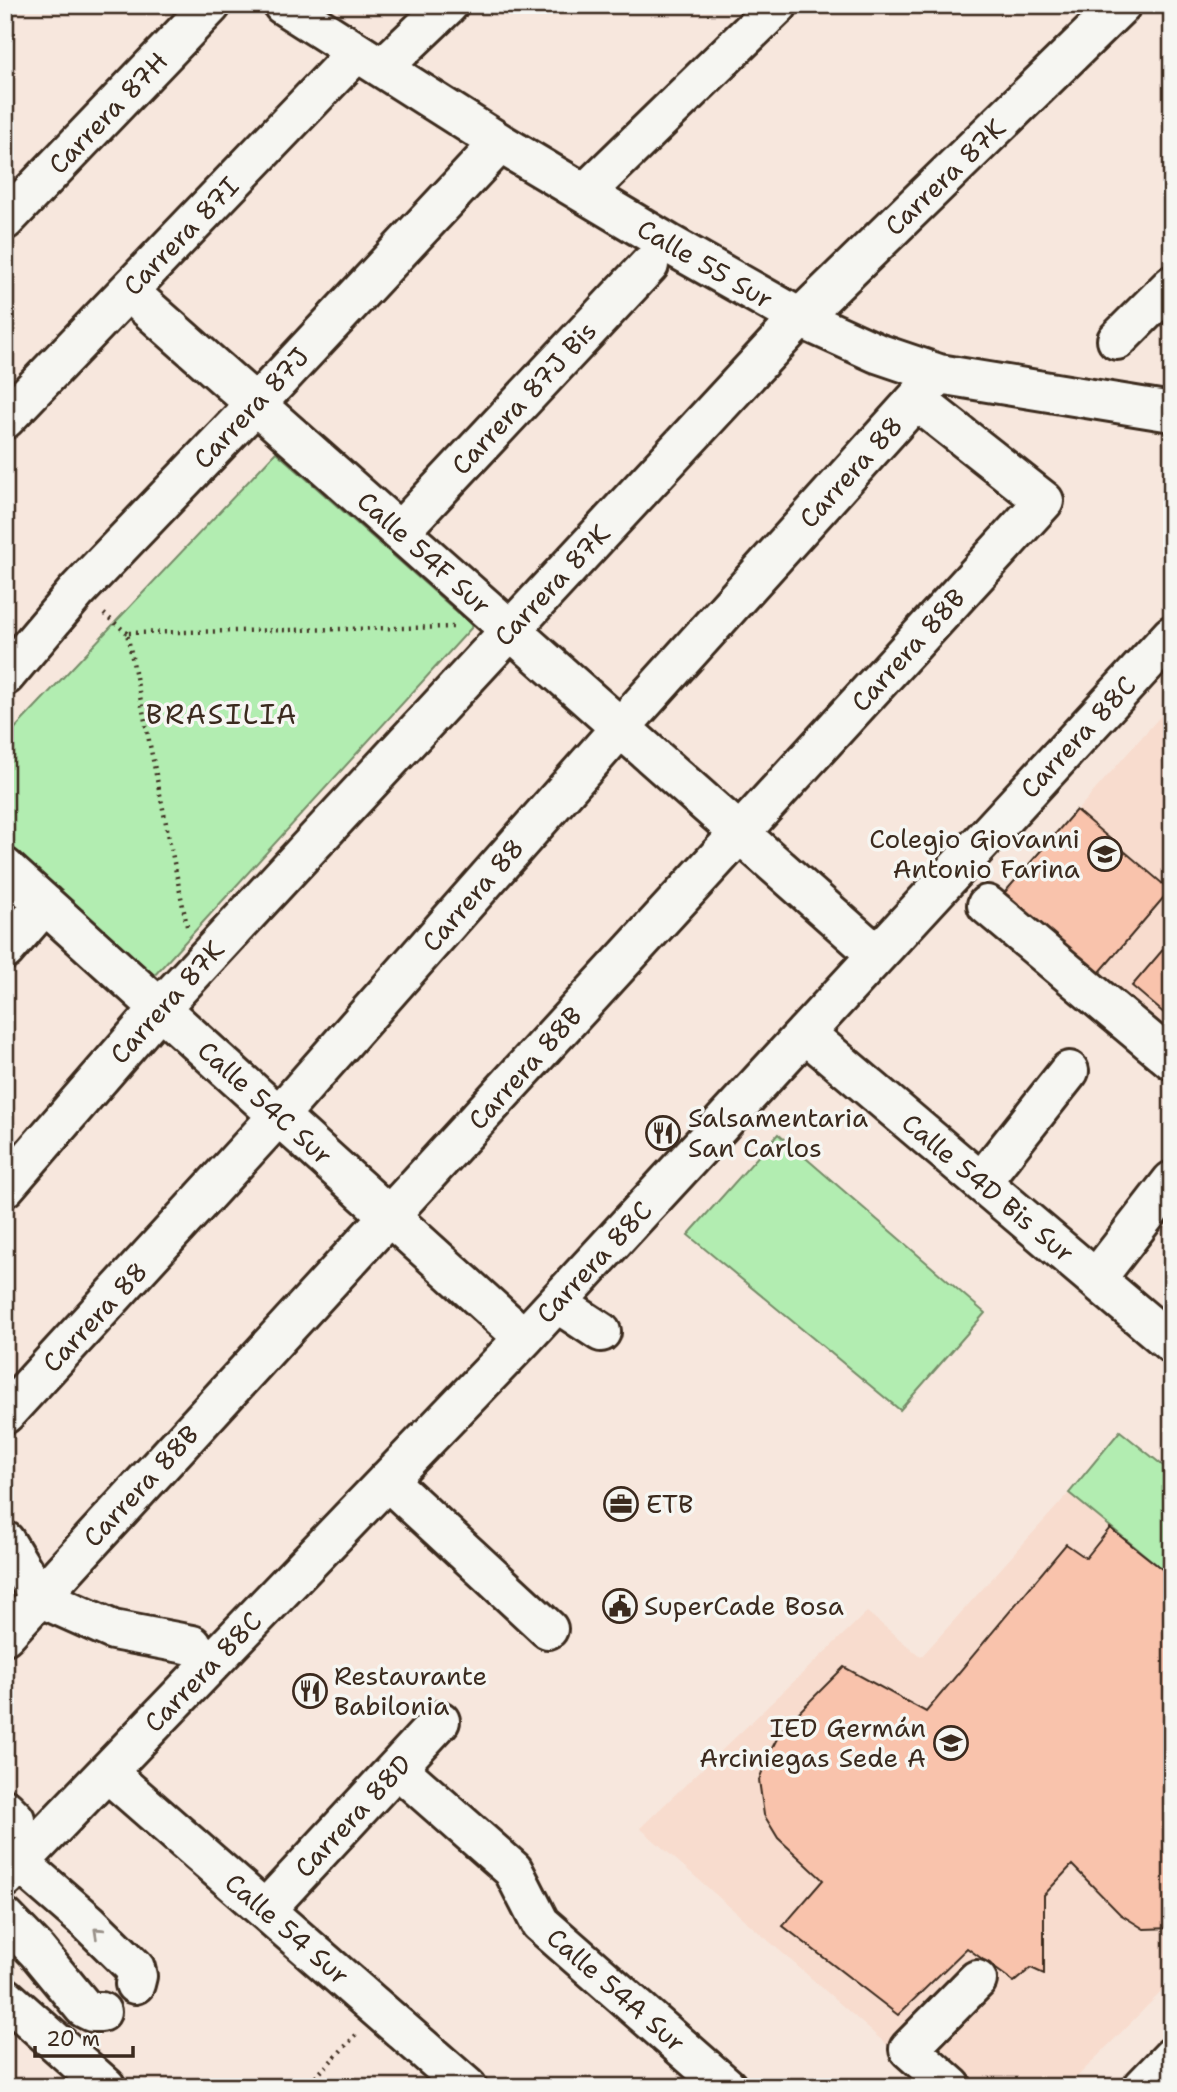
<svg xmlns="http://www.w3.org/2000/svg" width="1177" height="2092" viewBox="0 0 1177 2092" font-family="'Shantell Sans',sans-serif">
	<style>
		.built { fill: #f8dcce }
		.green { fill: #b2edb1; stroke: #768c68; stroke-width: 2 }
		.building { fill: #f9c3ac; stroke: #3b2a1e; stroke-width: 2 }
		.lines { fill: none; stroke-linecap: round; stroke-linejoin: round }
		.minor-casing { stroke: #3b2a1e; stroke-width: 44 }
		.path { stroke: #3b2a1e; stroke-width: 4.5; stroke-dasharray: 2 5; stroke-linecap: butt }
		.minor { stroke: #f6f6f2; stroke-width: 38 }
		.oneway { stroke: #989088 }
		.labels { text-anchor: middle; stroke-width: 7; stroke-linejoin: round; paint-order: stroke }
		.street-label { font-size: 26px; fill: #3b2a1e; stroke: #f6f6f2 }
		.poi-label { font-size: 26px; fill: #3b2a1e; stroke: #f6f6f2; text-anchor: start }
		.neighbourhood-label { font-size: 28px; letter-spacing: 2px; fill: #3b2a1e; stroke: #f6f6f2 }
	</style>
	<rect width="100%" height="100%" fill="#f7e7dd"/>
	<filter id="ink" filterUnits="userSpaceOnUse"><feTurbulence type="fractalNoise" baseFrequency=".0143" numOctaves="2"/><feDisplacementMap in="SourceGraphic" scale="14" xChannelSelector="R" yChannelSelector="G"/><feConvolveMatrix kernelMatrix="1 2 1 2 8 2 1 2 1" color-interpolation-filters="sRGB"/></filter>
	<g filter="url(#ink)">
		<path class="built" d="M1172 703V1044L999 899Z
			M1120 1431 1172 1473V1981L1067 2087H935L640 1828 867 1612 921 1657 1069 1493Z"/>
		<path class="green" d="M276 452 473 626 153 977 5 842V739Z
			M778 1134 985 1313 900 1410 688 1235Z
			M1120 1431 1172 1473V1577L1069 1493Z"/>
		<path class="building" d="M1076 810 1170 890 1094 979 999 899Z
			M1172 939V1020L1132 986Z
			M1110 1528 1172 1577V1928L1144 1929 1120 1914 1072 1865 1044 1895V1974L1031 1968 1014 1982 967 1948 898 2015 783 1926 823 1880 778 1838 764 1815 759 1780 768 1756 782 1729 844 1667 926 1712 1066 1544 1086 1558Z"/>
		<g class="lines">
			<g class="minor-casing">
				<path id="minor" d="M283 5 500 143 669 244 800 318 877 353 939 374 1172 412
					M382 68 448 5
					M585 193 778 5
					M5 220 211 5
					M128 291 877 955
					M1117 340 1172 285
					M5 419 357 52
					M400 531 649 265
					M5 676 77 591 256 404 500 143
					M5 868 524 1338
					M987 905 1172 1060
					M5 950 45 904
					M805 1033 1172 1344
					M981 1182 1069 1071
					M5 1187 160 1008 800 318 1121 5
					M1096 1279 1172 1181
					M557 1303 601 1332
					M5 1414 279 1115 621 727 939 374
					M387 1480 548 1629
					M5 1541 39 1597 113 1630 192 1645
					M5 1635 1044 501 916 400
					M397 1768 513 1870 540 1923 727 2087
					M107 1772 467 2087
					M5 1809 15 1819
					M20 1863 88 1922 135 1968 137 1976 135 1984
					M5 1878 524 1338 1172 635
					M265 1910 440 1721
					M5 1918 37 1951 84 2008 92 2012H101
					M5 1997 106 2087
					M952 2087 909 2049 977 1980
					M1143 2087 1172 2057"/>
			</g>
			<path class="path" d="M104 614 127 633
				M187 926 127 633 454 627
				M306 2087 357 2034"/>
			<use href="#minor" class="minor"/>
		</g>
		<defs><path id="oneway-chevron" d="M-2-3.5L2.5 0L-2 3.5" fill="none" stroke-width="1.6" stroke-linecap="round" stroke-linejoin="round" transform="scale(1.75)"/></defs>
		<use class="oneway" href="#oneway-chevron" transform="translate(98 1932) rotate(-137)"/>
	</g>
	<defs>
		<g id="school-ring" transform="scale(1.75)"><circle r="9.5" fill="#f6f6f2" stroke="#3b2a1e" stroke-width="1.5"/><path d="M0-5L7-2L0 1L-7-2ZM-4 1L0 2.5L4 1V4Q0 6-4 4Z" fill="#3b2a1e"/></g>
		<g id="restaurant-ring" transform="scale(1.75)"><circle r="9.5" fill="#f6f6f2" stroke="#3b2a1e" stroke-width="1.5"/><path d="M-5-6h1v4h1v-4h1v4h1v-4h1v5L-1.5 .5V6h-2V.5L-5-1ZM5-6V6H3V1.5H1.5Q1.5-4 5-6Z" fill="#3b2a1e"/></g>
		<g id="office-ring" transform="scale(1.75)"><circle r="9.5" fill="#f6f6f2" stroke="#3b2a1e" stroke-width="1.5"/><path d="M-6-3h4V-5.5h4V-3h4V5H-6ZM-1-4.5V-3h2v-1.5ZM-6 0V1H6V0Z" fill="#3b2a1e"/></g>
		<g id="civic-ring" transform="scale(1.75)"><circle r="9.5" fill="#f6f6f2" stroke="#3b2a1e" stroke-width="1.5"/><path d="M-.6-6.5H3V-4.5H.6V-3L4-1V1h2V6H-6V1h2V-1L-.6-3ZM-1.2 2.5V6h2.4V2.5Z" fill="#3b2a1e"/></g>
	</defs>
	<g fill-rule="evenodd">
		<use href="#school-ring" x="1105" y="854"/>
		<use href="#restaurant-ring" x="663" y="1133"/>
		<use href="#office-ring" x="621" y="1504"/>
		<use href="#civic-ring" x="620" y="1606"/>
		<use href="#restaurant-ring" x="310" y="1691"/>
		<use href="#school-ring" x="951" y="1743"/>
	</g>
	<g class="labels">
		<g class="street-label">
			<text transform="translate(108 113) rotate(-46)" y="9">Carrera 87H</text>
			<text transform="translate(945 177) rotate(-44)" y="9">Carrera 87K</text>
			<text transform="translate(181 236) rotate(-46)" y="9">Carrera 87I</text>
			<text transform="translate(705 264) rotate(30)" y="9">Calle 55 Sur</text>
			<text transform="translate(524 398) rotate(-47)" y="9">Carrera 87J Bis</text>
			<text transform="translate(251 408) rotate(-47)" y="9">Carrera 87J</text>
			<text transform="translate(851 472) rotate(-48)" y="9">Carrera 88</text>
			<text transform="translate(424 553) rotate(42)" y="9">Calle 54F Sur</text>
			<text transform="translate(552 585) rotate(-47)" y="9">Carrera 87K</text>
			<text transform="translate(908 650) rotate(-48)" y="9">Carrera 88B</text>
			<text transform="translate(1078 737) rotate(-47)" y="9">Carrera 88C</text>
			<text transform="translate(473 895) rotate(-49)" y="9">Carrera 88</text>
			<text transform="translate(167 1002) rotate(-48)" y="9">Carrera 87K</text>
			<text transform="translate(525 1068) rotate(-48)" y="9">Carrera 88B</text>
			<text transform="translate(265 1103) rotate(42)" y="9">Calle 54C Sur</text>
			<text transform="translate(988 1188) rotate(40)" y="9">Calle 54D Bis Sur</text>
			<text transform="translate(594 1262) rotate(-47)" y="9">Carrera 88C</text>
			<text transform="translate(95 1317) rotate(-47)" y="9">Carrera 88</text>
			<text transform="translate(141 1486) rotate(-47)" y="9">Carrera 88B</text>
			<text transform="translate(203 1672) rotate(-46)" y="9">Carrera 88C</text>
			<text transform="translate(353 1816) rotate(-47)" y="9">Carrera 88D</text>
			<text transform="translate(287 1929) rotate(41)" y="9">Calle 54 Sur</text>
			<text transform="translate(616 1990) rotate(41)" y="9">Calle 54A Sur</text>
		</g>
		<g class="poi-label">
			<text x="1080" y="848" text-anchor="end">Colegio Giovanni<tspan x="1080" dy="30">Antonio Farina</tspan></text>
			<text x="688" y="1127">Salsamentaria<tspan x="688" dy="30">San Carlos</tspan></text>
			<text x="646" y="1513">ETB</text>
			<text x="644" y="1615">SuperCade Bosa</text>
			<text x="334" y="1685">Restaurante<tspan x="334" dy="30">Babilonia</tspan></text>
			<text x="926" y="1737" text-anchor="end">IED Germán<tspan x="926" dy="30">Arciniegas Sede A</tspan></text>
		</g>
		<g class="neighbourhood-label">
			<text x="222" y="724">BRASILIA</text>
		</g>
	</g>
	<rect width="1177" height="2092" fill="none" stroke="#f6f6f2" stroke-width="28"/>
	<rect x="14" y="14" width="1149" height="2064" fill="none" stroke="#3b2a1e" stroke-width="2.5" filter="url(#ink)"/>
	<path d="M35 2046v10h98v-10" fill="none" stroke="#3b2a1e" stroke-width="3.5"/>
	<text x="46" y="2046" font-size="21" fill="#3b2a1e" stroke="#f6f6f2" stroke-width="5" paint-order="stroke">20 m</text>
</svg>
